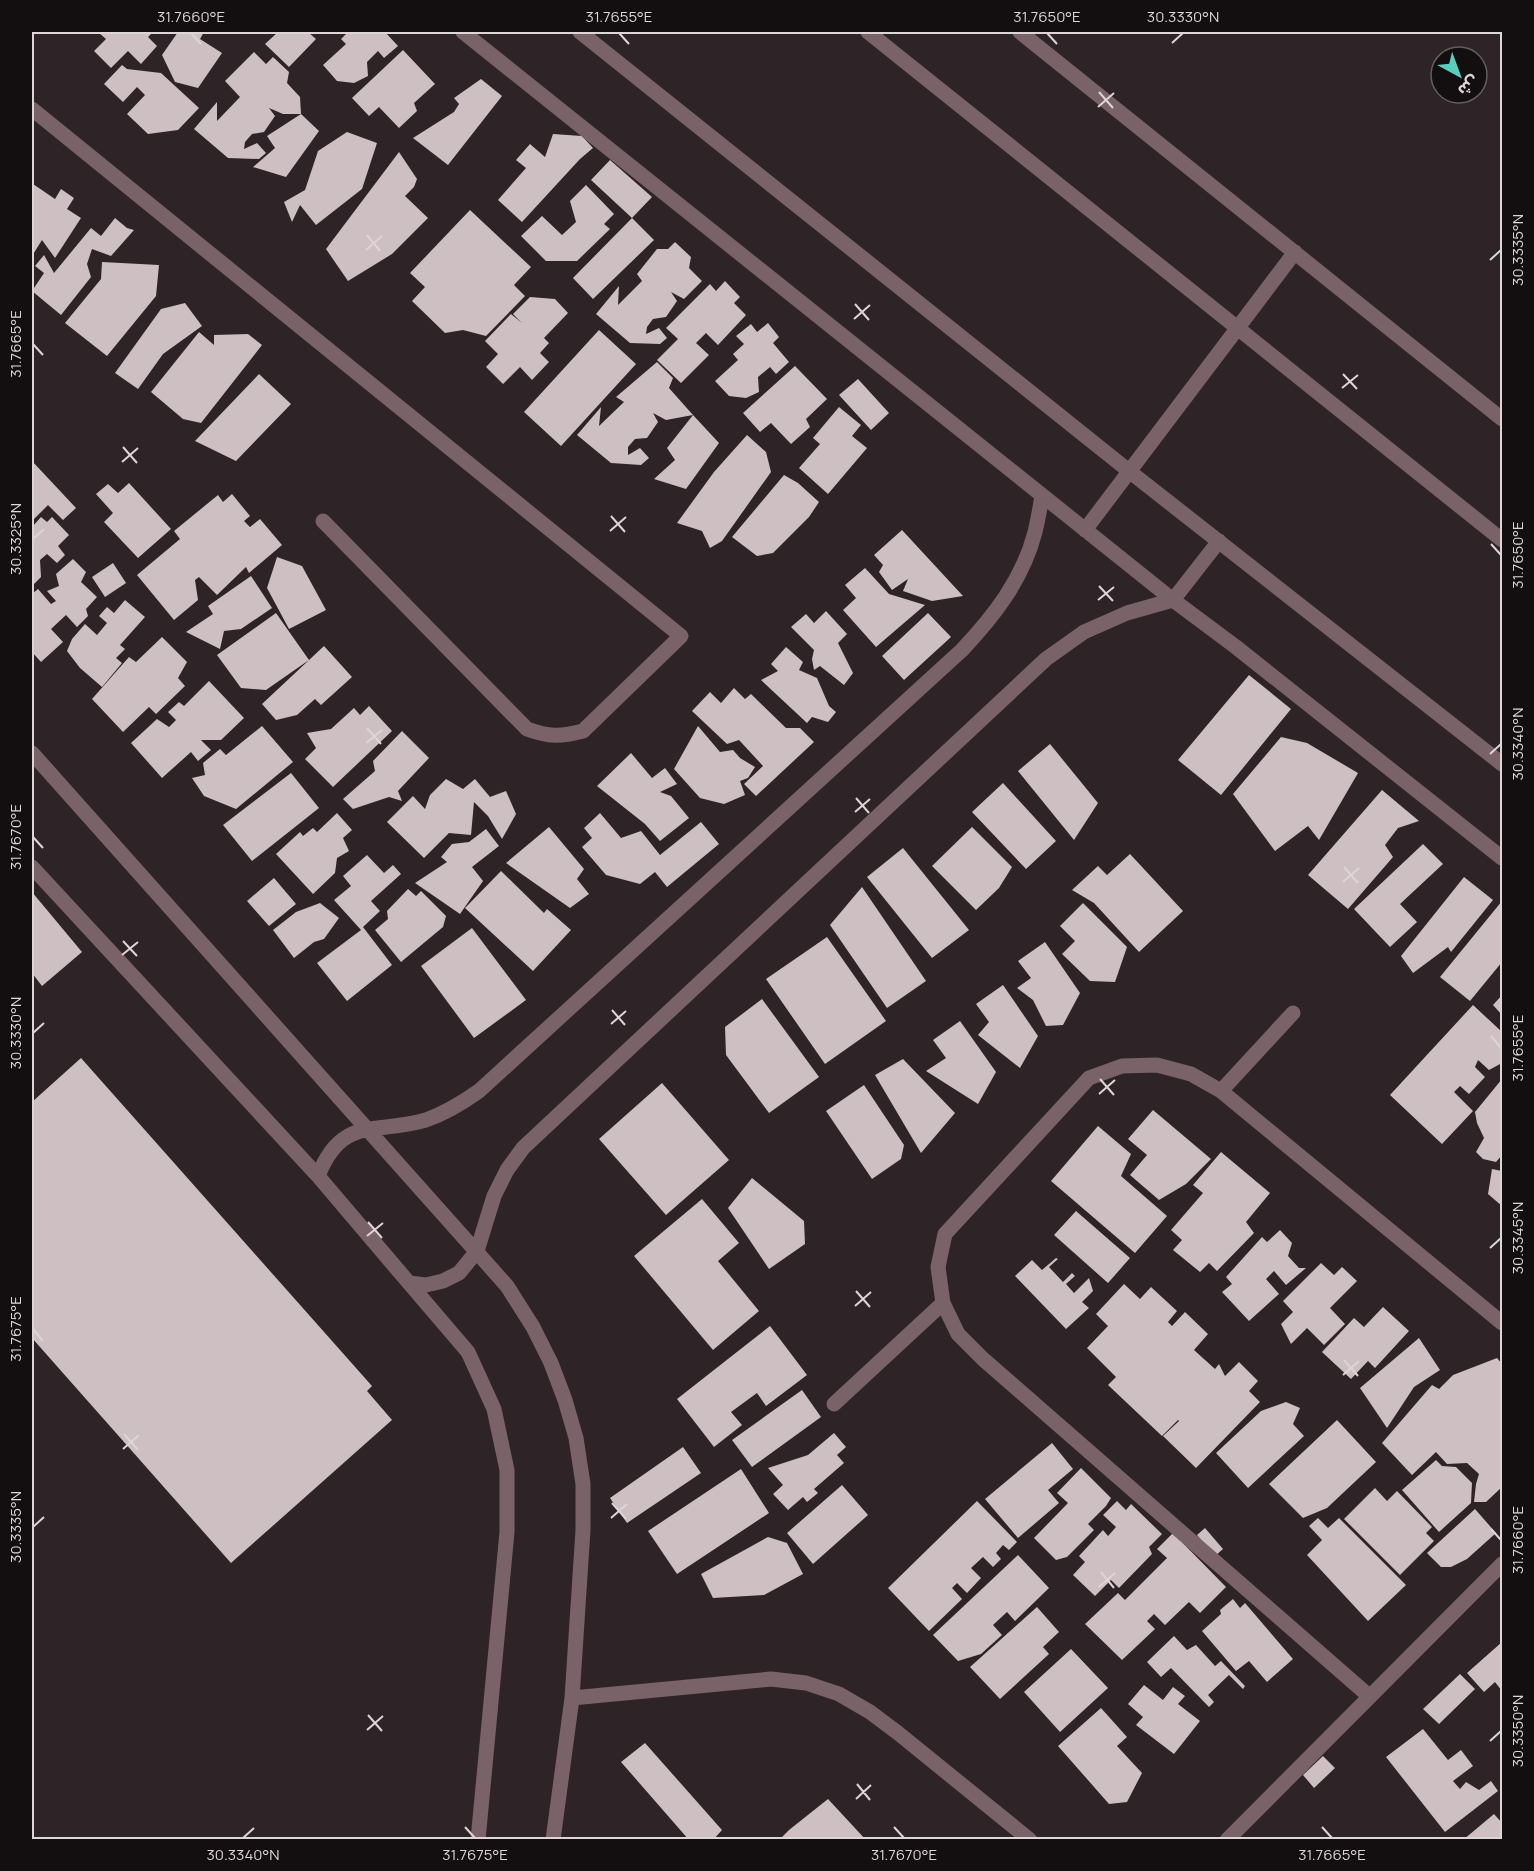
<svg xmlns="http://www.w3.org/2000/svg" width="1534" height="1871" viewBox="0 0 1534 1871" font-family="Manrope,'Noto Sans Arabic',sans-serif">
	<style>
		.building { fill: #cdbfc2 }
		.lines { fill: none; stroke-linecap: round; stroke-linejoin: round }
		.minor { stroke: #796368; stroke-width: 15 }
		.ticks { fill: none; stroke: #ddd5d7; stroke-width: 2 }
		.neatline { fill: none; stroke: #ddd5d7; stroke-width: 2 }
		.ticks-label { font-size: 15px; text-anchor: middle; fill: #ddd5d7 }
	</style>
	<rect width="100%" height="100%" fill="#2e2326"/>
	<path class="building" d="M98 32H153L148 37 157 46 141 64 128 51 111 68 94 51 106 39Z
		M178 32H204L200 39 222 53 198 88 175 82 162 55Z
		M278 32H308L316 39 289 67 265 44Z
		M348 32H385L398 46 384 58 378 51 367 62 368 76 354 83 337 81 323 65 346 44 341 39Z
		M403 50 435 84 414 103 417 111 399 128 379 107 369 116 352 98Z
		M254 52 266 64 273 57 289 72 287 83 300 97 301 114H283L269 108 275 116 264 132 252 134 245 142 244 149 257 143 266 153 259 159 228 158 194 129 217 102V121L240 97 225 81Z
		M122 65 127 69 161 73 199 108 178 130 148 134 127 114 145 95 137 87 123 102 104 84Z
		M481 79 502 96 448 165 413 138 454 112 459 104 454 98Z
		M301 114 319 131 286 177 253 167 275 148 267 136Z
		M347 132 377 143 362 189 316 225 300 205 292 222 284 202 305 190 318 151Z
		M553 134 582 136 593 148 580 159 522 222 498 200 526 168 516 160 530 144 545 157Z
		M399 152 417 179 414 187 405 196 428 218 392 254 348 281 326 249Z
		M610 160 652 197 632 218 591 180Z
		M33 184 55 199 61 189 74 198 67 209 81 218 55 258 42 240 32 256Z
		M586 185 614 214 604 224 610 229 577 261H546L521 236 542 216 562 235 576 222 570 201Z
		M470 210 531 267 514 285 525 296 486 336 463 330 445 333 412 301 425 287 410 273Z
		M115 218 127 228 134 230 111 256 92 249 87 264 91 277 61 315 32 291 44 273 35 266 44 255 54 273 91 228 101 236Z
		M632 218 654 240 593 299 573 278Z
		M675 242 691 257 689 268 702 281 684 299 671 292 677 301 666 317 653 319 647 327 646 334 659 328 667 338 660 344 630 343 596 314 619 286 618 305 642 281 637 274 657 249H668Z
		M102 262 159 265 156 296 107 356 65 323 101 279Z
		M725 281 740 297 734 303 746 315 718 345 706 333 696 343 709 355 681 383 657 360 678 339 666 328 710 284 716 291Z
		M530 297 555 299 568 313 544 338 549 343 540 353 549 362 532 380 520 367 503 384 486 367 498 354 485 341 511 314 522 323 513 314Z
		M185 303 202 326 163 354 138 389 115 373 161 309Z
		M768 323 779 337 773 343 789 362 776 374 770 367 758 377 759 392 746 398 729 396 715 381 738 360 733 354 744 344 736 336 751 324 757 332Z
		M599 330 636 364 561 446 524 412Z
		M199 332 214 345V335L248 334 262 345 201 423 183 419 151 392Z
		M657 362 673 378 669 388 693 415 666 420 653 413 658 422 647 438 635 439 628 447V455L640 448 649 458 641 465 611 463 577 435 601 407 599 426 624 402 616 397Z
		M795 366 827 399 806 419 810 427 791 444 771 423 760 432 743 413Z
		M259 374 291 404 236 461 195 441Z
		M858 379 889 413 871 430 839 395Z
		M839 407 861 425 852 436 867 448 828 494 799 468 820 444 813 438Z
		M693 415 719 443 686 489 654 479 675 460 667 448Z
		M747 435 766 452 771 472 722 541 710 548 702 531 677 523 714 472Z
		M32 461 76 508 63 520 48 505 32 521Z
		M784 475 798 483 819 502 809 517 773 553 757 556 732 537Z
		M129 483 171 529 138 558 104 522 113 513 96 494 108 484 118 493Z
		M232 494 250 516 244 521 250 527 260 519 282 545 249 573 246 567 217 595 199 577 195 580 198 600 174 620 137 575 180 539 174 531 218 495 223 502Z
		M41 517 47 522 52 517 69 535 58 546 65 555 57 563 47 554 40 560 41 577 32 586V527Z
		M902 530 963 596 932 601 903 591 908 579 892 590 879 572 883 565 874 555Z
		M277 557 302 566 326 610 289 629 267 588Z
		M73 559 86 572 81 582 97 597 86 609 88 616 77 627 66 615 51 629 63 642 41 662 32 652V594L38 589 51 604 56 601 47 591 59 586 56 574Z
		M113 563 126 583 105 597 92 577Z
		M865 568 889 594 925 605 876 647 843 610 856 598 845 585Z
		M251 576 272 608 241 629 224 631 220 649 186 632 213 614 208 606Z
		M125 600 145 617 120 645 125 649 116 658 122 663 102 687 80 668 67 651 72 639 85 624 97 635 107 623 99 616 107 607 114 613Z
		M826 611 847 634 838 643 853 673 844 685 820 666 814 670 812 659 814 650 791 627 806 614 814 623Z
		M276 613 309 660 266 690 241 688 217 655Z
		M928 613 951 637 904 680 882 656Z
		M162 637 187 662 178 678 185 686 156 714 149 707 123 732 92 699 129 657 136 662Z
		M324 646 352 677 321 705 315 699 297 715 276 720 262 704Z
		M786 647 803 662 799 670 817 678 829 706 836 712 828 722 812 717 807 723 761 680 778 671 771 664Z
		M1249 675 1291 709 1221 795 1178 760Z
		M209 681 244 718 221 740H201L211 750 198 761 191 752 162 778 131 743 157 719 169 727 176 720 168 712 179 702 184 706Z
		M734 688 745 699 751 694 786 728H800L814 742 756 796 744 784 763 766 739 740 727 744 692 711 710 692 721 703Z
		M369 706 392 731 333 787 305 759 316 748 307 733 331 729 354 708 360 715Z
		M262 726 293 762 236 809 204 796 192 778 205 775 203 763 220 749 226 755Z
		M698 726 720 752 733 750 740 758 755 767 748 778 740 781 745 795 724 804 700 798 674 769Z
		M402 731 429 758 398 791 402 801 389 797 353 809 343 799 375 771 373 761Z
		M1281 737 1307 743 1358 773 1319 840 1308 826 1275 851 1233 794Z
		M1050 744 1098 803 1074 840 1018 771Z
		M631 753 652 778 665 768 677 784 660 792 671 796 689 818 660 841 645 824 597 786Z
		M291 773 319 808 252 861 223 825Z
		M446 779 463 789 475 779 490 797 506 791 516 814 502 839 488 816 474 802 471 835 449 833 424 858 387 822 413 796 425 809 430 795Z
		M1003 783 1056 841 1026 869 972 812Z
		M1382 790 1419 821 1398 828 1385 845 1393 857 1348 909 1308 875Z
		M337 813 352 830 343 838 349 851 337 858 335 873 313 894 276 854 300 832 303 836 313 828 317 832Z
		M600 813 621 838 641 831 660 855 701 822 719 844 667 887 655 872 640 884 606 875 582 847 592 838 584 828Z
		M549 827 584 869 577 879 589 894 570 908 506 863Z
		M972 827 1012 867 999 888 976 910 932 866Z
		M486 829 499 846 472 867 483 881 460 914 415 883 447 862 441 857 452 844 469 842Z
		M1423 844 1443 864 1400 904 1417 922 1390 947 1354 909Z
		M903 848 969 930 932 958 867 877Z
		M1130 854 1183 911 1139 952 1094 903 1072 890 1098 866 1107 875Z
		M367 855 384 873 393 865 401 874 371 901 380 911 363 927 392 965 347 1001 317 963 361 930 334 900 351 886 343 876Z
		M501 871 544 913 547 909 571 930 533 971 465 908Z
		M1464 877 1493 900 1451 952 1448 947 1413 973 1401 956Z
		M274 878 296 904 269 926 247 901Z
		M862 887 926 981 887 1008 830 925Z
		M408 889 416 896 421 891 446 916 443 927 401 962 375 930 388 919 387 911Z
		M32 892 82 952 42 986 32 973Z
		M1502 901V962L1470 1001 1440 977Z
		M320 903 339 918 324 939 314 942 294 958 273 930 296 912Z
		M1083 903 1127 947 1115 982 1090 981 1062 954 1075 941 1060 926Z
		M472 928 526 1000 474 1038 421 966Z
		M827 937 886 1021 825 1064 766 979Z
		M1045 942 1080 993 1063 1025 1046 1026 1033 1000 1017 988 1031 978 1018 961Z
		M1003 985 1038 1036 1020 1068 978 1035 989 1022 976 1004Z
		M1502 995V1015L1493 1005Z
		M762 999 819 1077 769 1113 726 1055 725 1027Z
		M1473 1005 1502 1032V1047L1501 1048 1502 1050V1063L1489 1070 1478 1060 1475 1067 1485 1077 1469 1094 1460 1086 1454 1092 1473 1111 1442 1144 1390 1095Z
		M960 1021 996 1072 978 1104 926 1071 946 1058 933 1040Z
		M81 1058 372 1386 367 1391 392 1420 231 1563 32 1338V1102Z
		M903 1059 955 1113 921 1153 875 1075Z
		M1502 1079V1155L1496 1162 1483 1159 1476 1152 1484 1138 1477 1123 1475 1112Z
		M662 1083 729 1160 666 1215 599 1139Z
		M864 1085 904 1145 901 1159 872 1179 826 1111Z
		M1153 1110 1211 1159 1186 1184 1159 1200 1130 1175 1147 1155 1128 1139Z
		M1098 1126 1131 1154 1121 1176 1167 1216 1135 1253 1051 1181Z
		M1221 1152 1270 1193 1246 1222 1254 1233 1217 1271 1209 1263 1200 1272 1173 1250 1182 1240 1171 1230 1203 1193 1193 1185Z
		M1492 1169 1502 1171V1206L1488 1194Z
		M752 1178 804 1221 805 1244 769 1269 728 1208Z
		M702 1199 739 1243 718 1261 759 1311 713 1350 634 1256Z
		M1076 1211 1130 1258 1108 1283 1054 1235Z
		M1280 1230 1292 1243 1288 1256 1299 1268H1306L1286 1285 1274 1271 1266 1279 1279 1294 1249 1321 1222 1292 1232 1284 1226 1277 1262 1237 1267 1242Z
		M1056 1258 1058 1259 1049 1267 1063 1282 1072 1273 1075 1276 1066 1284 1074 1293 1089 1278 1093 1291 1082 1302 1089 1308 1066 1329 1015 1276 1032 1260 1042 1270Z
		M1321 1263 1334 1275 1342 1267 1357 1281 1330 1308 1345 1324 1324 1345 1307 1328 1291 1344 1281 1324 1293 1312 1283 1301Z
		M1124 1284 1140 1299 1151 1287 1177 1311 1168 1322 1172 1326 1185 1312 1208 1334 1194 1350 1215 1369 1219 1364 1225 1376 1239 1362 1258 1381 1249 1391 1260 1402 1196 1468 1163 1436 1179 1421 1178 1420 1162 1436 1108 1385 1116 1377 1087 1348 1108 1326 1096 1314Z
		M1383 1307 1409 1331 1375 1368 1368 1361 1351 1379 1322 1352 1354 1318 1364 1327Z
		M770 1326 807 1375 766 1406 757 1393 731 1412 742 1425 714 1447 677 1399Z
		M1419 1338 1440 1370 1414 1387 1387 1428 1360 1388Z
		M1497 1358 1502 1364V1487L1486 1502H1474L1476 1484 1479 1474 1467 1463 1447 1464 1436 1452 1412 1475 1382 1443 1432 1385 1439 1389 1453 1375Z
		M802 1390 821 1417 752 1467 732 1440Z
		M1286 1402 1300 1408 1293 1424 1304 1436 1248 1488 1216 1453 1261 1411Z
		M1337 1420 1376 1462 1327 1508 1303 1518 1269 1484Z
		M834 1433 846 1447 837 1455 844 1463 814 1489 818 1493 807 1502 803 1497 788 1510 773 1494 783 1485 768 1468 808 1455Z
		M1052 1443 1073 1469 1048 1490 1059 1503 1018 1538 985 1499Z
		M683 1447 701 1473 627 1523 610 1498Z
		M1436 1460 1442 1466 1456 1467 1472 1483 1471 1503 1439 1532 1402 1490Z
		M1081 1468 1111 1498 1106 1506 1088 1524 1094 1530 1067 1557 1056 1560 1034 1538 1068 1503 1057 1493Z
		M741 1469 769 1513 677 1574 648 1531Z
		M842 1485 868 1515 813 1564 787 1533Z
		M1375 1488 1387 1501 1397 1491 1432 1527 1426 1533 1434 1541 1400 1575 1344 1519Z
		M977 1501 1017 1542 1009 1550 1003 1545 996 1553 1001 1559 993 1567 983 1557 971 1568 981 1578 967 1593 957 1583 952 1588 962 1599 929 1631 888 1588Z
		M1117 1501 1126 1510 1131 1504 1162 1534 1149 1547 1152 1554 1119 1588 1111 1580 1095 1596 1073 1575 1085 1562 1079 1556 1103 1530 1108 1536 1116 1527 1103 1515Z
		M1475 1509 1496 1533 1467 1559 1451 1567H1441L1427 1553Z
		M1318 1518 1328 1528 1339 1518 1406 1585 1368 1621 1307 1555 1322 1540 1309 1526Z
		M1205 1528 1223 1549 1215 1556 1197 1535Z
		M1173 1533 1226 1587 1200 1613 1189 1602 1165 1625 1154 1614 1147 1621 1155 1629 1122 1660 1085 1624 1118 1593 1125 1600 1167 1558 1157 1549Z
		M768 1537 787 1543 803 1574 764 1595 713 1598 701 1574Z
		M1018 1555 1049 1588 1015 1621 1007 1612 993 1625 1002 1635 981 1654 958 1661 933 1635Z
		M1233 1599 1240 1608 1245 1603 1293 1659 1267 1682 1249 1661 1236 1671 1202 1631 1221 1614 1220 1610Z
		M1037 1607 1059 1632 1043 1647 1049 1654 1000 1699 970 1667Z
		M1174 1636 1187 1650 1196 1645 1215 1666 1221 1661 1245 1686 1243 1689 1229 1675 1208 1695 1214 1702 1209 1707 1171 1668 1161 1677 1147 1662Z
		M1502 1642V1691L1495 1682 1484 1692 1467 1673Z
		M1071 1649 1108 1688 1060 1732 1024 1692Z
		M1460 1674 1475 1689 1439 1724 1423 1709Z
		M1144 1685 1163 1700 1173 1687 1185 1696 1178 1704 1200 1721 1174 1754 1136 1725 1143 1717 1128 1704Z
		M1101 1708 1127 1737 1117 1746 1142 1773 1127 1802 1109 1804 1058 1746Z
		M1423 1729 1448 1760 1461 1750 1473 1766 1453 1781 1460 1789 1466 1782 1479 1790 1491 1781 1498 1791 1445 1832 1386 1757Z
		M645 1743 722 1830 713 1840H689L621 1762Z
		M1323 1756 1335 1768 1314 1788 1303 1775Z
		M828 1799 866 1840H779L789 1830Z
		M1494 1814 1502 1823V1840H1463Z"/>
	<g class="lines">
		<path class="minor" d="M463 32 1173 600 1236 647 1502 858
			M580 32 1129 471 1502 764
			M868 32 1502 540
			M1020 32 1502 419
			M32 109 681 636 583 731C560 737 549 737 527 729L323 521
			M1085 530 1295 252
			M32 753 507 1286 533 1327 551 1363 565 1400 576 1438 583 1484V1530L572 1698 553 1840
			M32 867 318 1176 409 1283 468 1352 494 1409 507 1470V1532L478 1840
			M1221 1091 1293 1013
			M318 1176C342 1115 375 1135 426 1120 446 1113 462 1103 479 1091L962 650C994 616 1023 579 1035 532 1038 520 1040 508 1042 496
			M409 1283 426 1285 443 1281 459 1273 477 1251 494 1196 507 1170 523 1148 1046 659 1084 632 1127 613 1173 600 1219 541
			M834 1404 943 1303
			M1369 1696 983 1359 958 1334 943 1303 938 1267 945 1234 1089 1078 1122 1066 1157 1065 1191 1074 1221 1091 1502 1323
			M572 1698 771 1679 806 1683 839 1694 870 1712 898 1733 1030 1840
			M1227 1840 1502 1564"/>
	</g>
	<path class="ticks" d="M191 33 201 44M619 33 629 44M1047 33 1057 44M1172 43 1183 33M1099 92 1113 108M1098 107 1114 93M367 235 380 251M366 250 382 236M1490 260 1501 250M855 304 869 320M854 319 870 305M33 344 43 355M1343 374 1357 389M1342 388 1358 375M123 447 137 463M122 462 138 448M611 516 625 532M610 531 626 517M33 539 44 529M1491 544 1501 555M1099 586 1113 601M1098 600 1114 587M367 728 381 744M366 743 382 730M1490 754 1501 744M856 798 869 813M855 812 870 799M33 837 43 848M1344 867 1358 883M1343 882 1359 868M123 941 137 956M122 955 138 942M612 1010 625 1025M611 1024 626 1011M33 1033 44 1023M1491 1036 1501 1048M1100 1079 1114 1095M1099 1094 1115 1080M368 1222 382 1238M367 1236 383 1223M1490 1248 1501 1238M856 1291 870 1307M855 1306 871 1292M33 1329 43 1341M1344 1360 1358 1376M1343 1375 1359 1361M124 1434 138 1450M123 1449 139 1435M612 1503 626 1519M611 1518 627 1504M33 1527 44 1517M1491 1529 1501 1540M1101 1572 1114 1588M1099 1587 1115 1573M368 1715 382 1731M367 1730 383 1716M1490 1741 1501 1731M857 1784 870 1800M856 1799 871 1785M465 1827 475 1838M894 1827 904 1838M1322 1827 1332 1838M243 1838 254 1828"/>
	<rect width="1534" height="1871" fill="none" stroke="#130e0f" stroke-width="66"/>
	<g transform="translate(1459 75) rotate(139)"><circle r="28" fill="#130e0f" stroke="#645e5f" stroke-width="1.5"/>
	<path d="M0-4.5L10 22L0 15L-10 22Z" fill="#5acebc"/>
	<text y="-9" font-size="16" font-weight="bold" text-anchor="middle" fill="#ddd5d7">ش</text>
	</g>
	<rect x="33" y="33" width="1468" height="1805" class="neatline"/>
	<g class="ticks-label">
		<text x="191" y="22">31.7660°E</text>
		<text x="619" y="22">31.7655°E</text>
		<text x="1047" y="22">31.7650°E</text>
		<text x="1183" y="22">30.3330°N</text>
		<text transform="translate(1518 250) rotate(-90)" y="5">30.3335°N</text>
		<text transform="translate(16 344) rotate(-90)" y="5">31.7665°E</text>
		<text transform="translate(16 539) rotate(-90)" y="5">30.3325°N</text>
		<text transform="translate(1518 555) rotate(-90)" y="5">31.7650°E</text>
		<text transform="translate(1518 744) rotate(-90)" y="5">30.3340°N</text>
		<text transform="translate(16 837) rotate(-90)" y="5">31.7670°E</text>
		<text transform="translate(16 1033) rotate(-90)" y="5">30.3330°N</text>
		<text transform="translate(1518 1048) rotate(-90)" y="5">31.7655°E</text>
		<text transform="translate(1518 1238) rotate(-90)" y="5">30.3345°N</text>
		<text transform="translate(16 1329) rotate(-90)" y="5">31.7675°E</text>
		<text transform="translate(16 1527) rotate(-90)" y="5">30.3335°N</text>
		<text transform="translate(1518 1540) rotate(-90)" y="5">31.7660°E</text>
		<text transform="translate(1518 1731) rotate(-90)" y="5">30.3350°N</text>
		<text x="243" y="1860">30.3340°N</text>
		<text x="475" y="1860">31.7675°E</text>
		<text x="904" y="1860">31.7670°E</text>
		<text x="1332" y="1860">31.7665°E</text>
	</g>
</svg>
